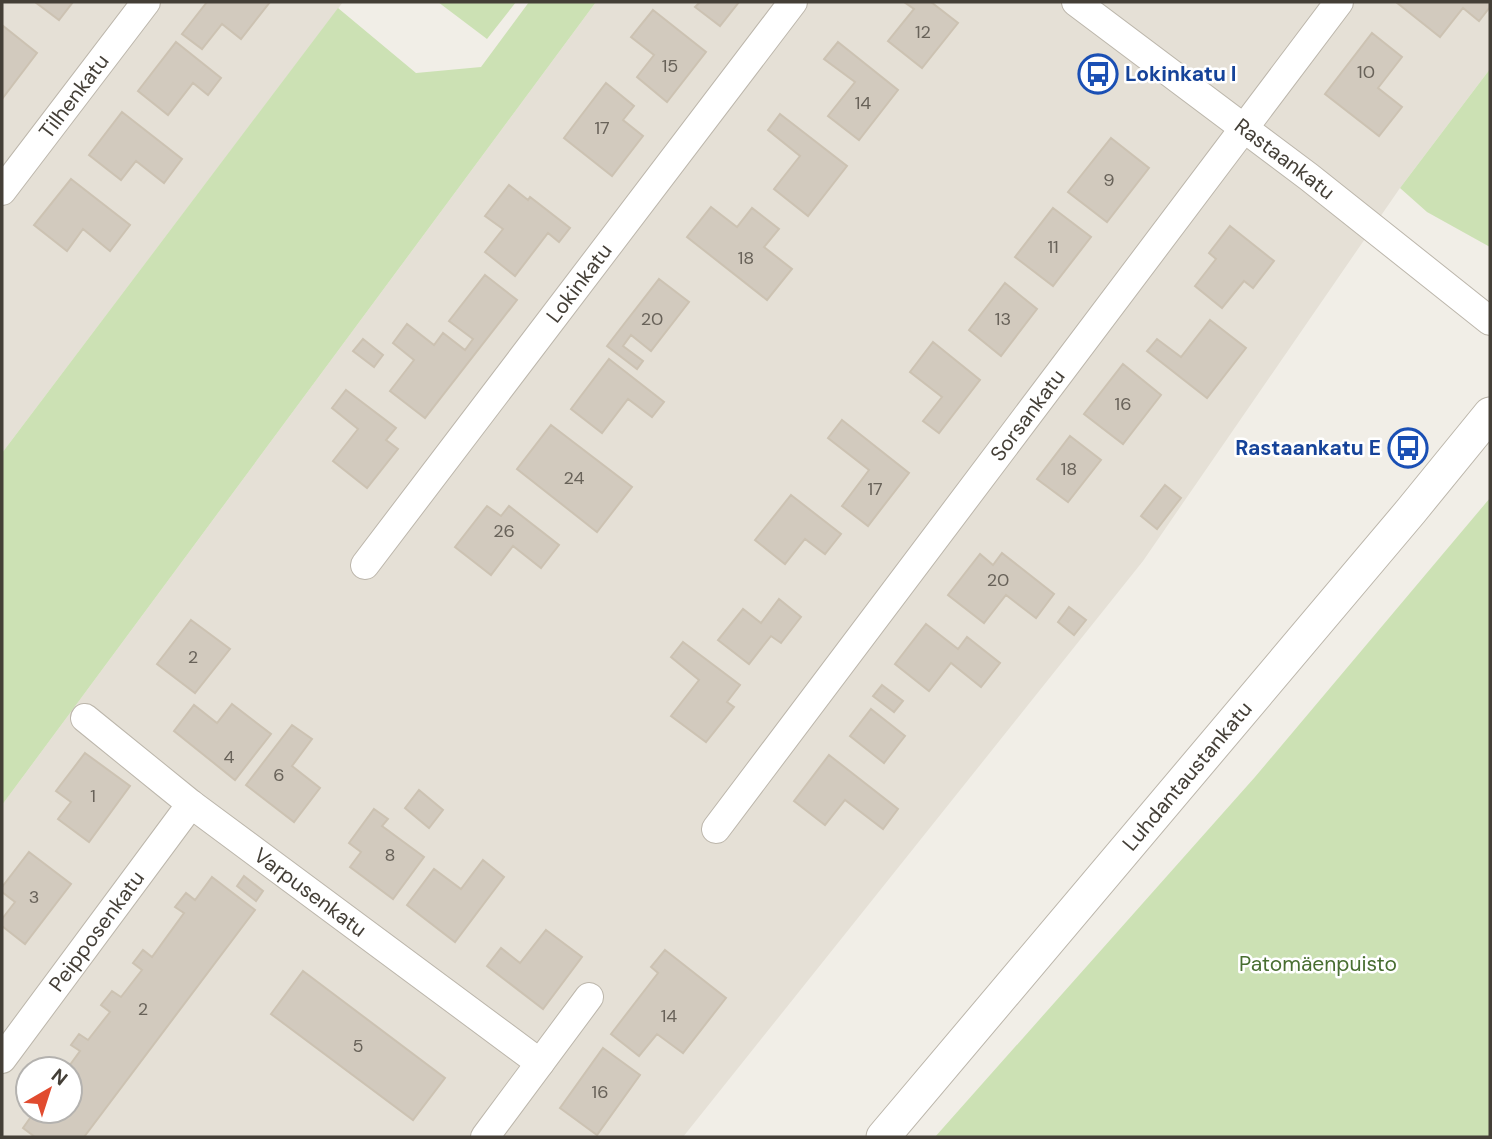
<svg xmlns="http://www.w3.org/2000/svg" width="1492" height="1139" viewBox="0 0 1492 1139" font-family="'DM Sans',sans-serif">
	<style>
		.residential { fill: #e5e0d6; fill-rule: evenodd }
		.green { fill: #cce1b4 }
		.building { fill: #d2cabe; stroke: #ccc2b2; stroke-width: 2 }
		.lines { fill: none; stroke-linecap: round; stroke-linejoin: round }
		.minor-casing { stroke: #bcb6ab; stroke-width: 30 }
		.tertiary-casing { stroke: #bcb6ab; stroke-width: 35 }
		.minor { stroke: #fff; stroke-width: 28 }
		.tertiary { stroke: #fff; stroke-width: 33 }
		.labels { text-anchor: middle; stroke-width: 5; stroke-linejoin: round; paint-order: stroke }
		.number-label { font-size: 18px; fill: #686259 }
		.transit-label { font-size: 21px; font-weight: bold; fill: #164399; stroke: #fff; text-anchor: start }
		.street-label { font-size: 21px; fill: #443f37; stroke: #fff }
		.park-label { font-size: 21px; fill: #486e31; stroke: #fff }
	</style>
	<rect width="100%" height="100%" fill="#f1eee7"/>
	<path class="residential" d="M2 2H343L2 453Z
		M596 2H1490V69L1400 188 1143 561 683 1137H2V805ZM28 1069H70V1111H28Z"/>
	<path class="green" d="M438 2H516L487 39Z
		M529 2H596L2 805V453L338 8 416 73 481 67Z
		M1490 69V247L1427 212 1400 188Z
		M1490 498V1137H935L1255 777Z"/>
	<path class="building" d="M35 2H73L59 20Z
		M207 2H270L241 39 222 24 202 49 182 34Z
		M700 2H739L720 26 695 7Z
		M904 2H931L958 23 922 68 888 41 914 9Z
		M1396 2H1490V7L1479 21 1463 8 1440 37Z
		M653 10 706 52 667 102 637 77 654 55 631 37Z
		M2 25 37 53 2 99Z
		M1372 33 1402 57 1378 88 1402 107 1379 136 1325 94Z
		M176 42 221 78 208 95 193 83 168 115 138 91Z
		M838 42 898 90 859 140 828 116 855 82 824 59Z
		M606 83 634 106 623 120 643 136 612 176 564 138Z
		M122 112 182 159 164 183 136 161 121 180 89 155Z
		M780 114 847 166 808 216 774 189 800 156 768 130Z
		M1111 138 1149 168 1107 222 1068 192Z
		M71 179 130 225 110 251 83 229 67 251 34 225Z
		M509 185 528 200 530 197 570 228 559 242 548 233 515 276 485 252 503 229 485 216Z
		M711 207 737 227 752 208 779 229 764 247 792 269 767 300 687 237Z
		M1053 208 1091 237 1053 286 1015 257Z
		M1230 226 1274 261 1253 288 1244 281 1222 308 1195 286 1216 259 1209 253Z
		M485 275 517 300 425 418 390 391 414 360 393 343 407 324 434 345 443 333 465 350 473 339 449 321Z
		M659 279 689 302 651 351 631 335 623 346 643 361 637 369 607 346Z
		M1005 283 1037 309 1001 356 969 330Z
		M1210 320 1246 348 1207 398 1147 351 1157 339 1181 357Z
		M363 339 383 355 374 367 353 351Z
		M933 342 980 380 939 433 923 421 942 397 910 372Z
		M609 359 664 402 652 417 628 399 602 433 571 409Z
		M1123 364 1161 395 1123 444 1084 414Z
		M346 390 396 428 386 440 398 449 367 488 333 461 358 429 332 408Z
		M842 420 909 473 868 526 842 506 869 470 828 438Z
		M551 425 632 487 597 532 517 469Z
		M1070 436 1101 460 1068 502 1037 479Z
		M1165 485 1181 498 1157 529 1141 516Z
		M791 495 841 534 825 554 805 539 785 564 755 540Z
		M487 506 501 516 509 506 559 545 541 568 513 546 491 575 455 547Z
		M1002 553 1054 594 1036 618 1006 595 984 623 948 595 980 554 993 565Z
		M779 599 801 617 781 643 771 636 749 664 718 640 743 609 761 623Z
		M1069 607 1086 620 1074 635 1058 622Z
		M191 620 230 649 195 693 157 664Z
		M926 624 958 649 967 637 1000 663 981 687 951 663 929 691 895 664Z
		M683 642 740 685 727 702 734 707 706 742 671 716 699 680 671 657Z
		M882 685 903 701 894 712 873 696Z
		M232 704 271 734 235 780 174 731 194 705 217 723Z
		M871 709 905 736 884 763 850 736Z
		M292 725 312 739 292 766 320 788 294 822 246 785Z
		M85 753 130 786 89 842 58 819 71 802 56 791Z
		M829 755 898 809 883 829 845 800 825 825 794 801Z
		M419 790 443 810 429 828 405 808Z
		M374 809 388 819 382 826 424 857 393 899 350 867 361 852 349 843Z
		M29 852 71 884 25 944 2 926V919L15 902 2 892V887Z
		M483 860 504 877 455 942 407 905 434 869 461 889Z
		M244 876 263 891 256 901 237 886Z
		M212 877 255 910 84 1137H35L23 1128 35 1111H70V1069H67L80 1051 71 1045 79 1034 88 1040 110 1012 101 1005 112 991 121 997 142 970 133 963 143 950 152 957 184 913 175 907 186 893 195 900Z
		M546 930 582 957 543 1009 487 966 501 948 520 963Z
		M665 950 726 998 683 1053 657 1034 639 1056 611 1034 658 973 651 967Z
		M303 971 445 1078 413 1120 271 1014Z
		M603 1048 640 1075 597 1135 560 1108Z"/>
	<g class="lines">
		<g class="minor-casing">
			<g id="minor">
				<path id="s1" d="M1076 2 1309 177 1490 321"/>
				<path id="s2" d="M2 191 146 2"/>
				<path id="s3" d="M365 565 793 2"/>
				<path id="s4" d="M85 718 191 804 540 1063"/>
				<path id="s5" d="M716 829 1339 2"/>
				<path id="s6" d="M2 1059 191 804"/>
				<path d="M485 1137 589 997"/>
			</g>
		</g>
		<g class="tertiary-casing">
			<g id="tertiary">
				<path id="s7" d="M883 1137 1411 511 1490 414"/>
			</g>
		</g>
		<use href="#minor" class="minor"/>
		<use href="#tertiary" class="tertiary"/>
	</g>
	<defs>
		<g id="bus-ring" transform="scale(2.0125)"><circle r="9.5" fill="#fff" stroke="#1a4fb4" stroke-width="1.5"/><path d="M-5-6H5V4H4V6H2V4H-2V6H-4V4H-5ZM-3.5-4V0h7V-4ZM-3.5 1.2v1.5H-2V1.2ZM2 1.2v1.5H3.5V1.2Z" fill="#1a4fb4"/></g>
	</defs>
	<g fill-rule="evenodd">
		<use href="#bus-ring" x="1098" y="74"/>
		<use href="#bus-ring" x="1408" y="448"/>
	</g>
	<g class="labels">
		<g class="number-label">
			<text x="923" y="38">12</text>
			<text x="670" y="72">15</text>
			<text x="1366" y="78">10</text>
			<text x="863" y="109">14</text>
			<text x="602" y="134">17</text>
			<text x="1109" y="186">9</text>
			<text x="1053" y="253">11</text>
			<text x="746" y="264">18</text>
			<text x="652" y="325">20</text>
			<text x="1003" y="325">13</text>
			<text x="1123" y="410">16</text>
			<text x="1069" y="475">18</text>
			<text x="574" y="484">24</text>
			<text x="875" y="495">17</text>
			<text x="504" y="537">26</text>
			<text x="998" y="586">20</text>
			<text x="193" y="663">2</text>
			<text x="229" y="763">4</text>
			<text x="279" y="781">6</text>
			<text x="93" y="802">1</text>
			<text x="390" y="861">8</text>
			<text x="34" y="903">3</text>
			<text x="143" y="1015">2</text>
			<text x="669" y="1022">14</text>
			<text x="358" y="1052">5</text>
			<text x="600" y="1098">16</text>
		</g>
		<g class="transit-label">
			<text x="1125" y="81">Lokinkatu I</text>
			<text x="1381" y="455" text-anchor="end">Rastaankatu E</text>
		</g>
		<g class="street-label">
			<text dy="7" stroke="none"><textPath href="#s2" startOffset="119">Tilhenkatu</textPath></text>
			<text dy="7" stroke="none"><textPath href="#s1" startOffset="261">Rastaankatu</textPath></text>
			<text dy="7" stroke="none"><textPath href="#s3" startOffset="354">Lokinkatu</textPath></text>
			<text dy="7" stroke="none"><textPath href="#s5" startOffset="518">Sorsankatu</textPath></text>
			<text dy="7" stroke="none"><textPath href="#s7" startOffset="472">Luhdantaustankatu</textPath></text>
			<text dy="7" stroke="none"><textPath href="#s4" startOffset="285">Varpusenkatu</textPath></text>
			<text dy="7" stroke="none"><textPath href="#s6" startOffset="159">Peipposenkatu</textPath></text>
		</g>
		<g class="park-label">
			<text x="1318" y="971">Patomäenpuisto</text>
		</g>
	</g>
	<rect width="1492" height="1139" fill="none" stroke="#443f37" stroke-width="7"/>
	<g transform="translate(49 1090) rotate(39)"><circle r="33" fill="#ffffff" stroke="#b4b2af" stroke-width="2"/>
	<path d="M0-5L12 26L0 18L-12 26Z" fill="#e14b2f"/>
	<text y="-10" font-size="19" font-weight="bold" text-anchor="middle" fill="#443f37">N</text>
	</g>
</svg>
